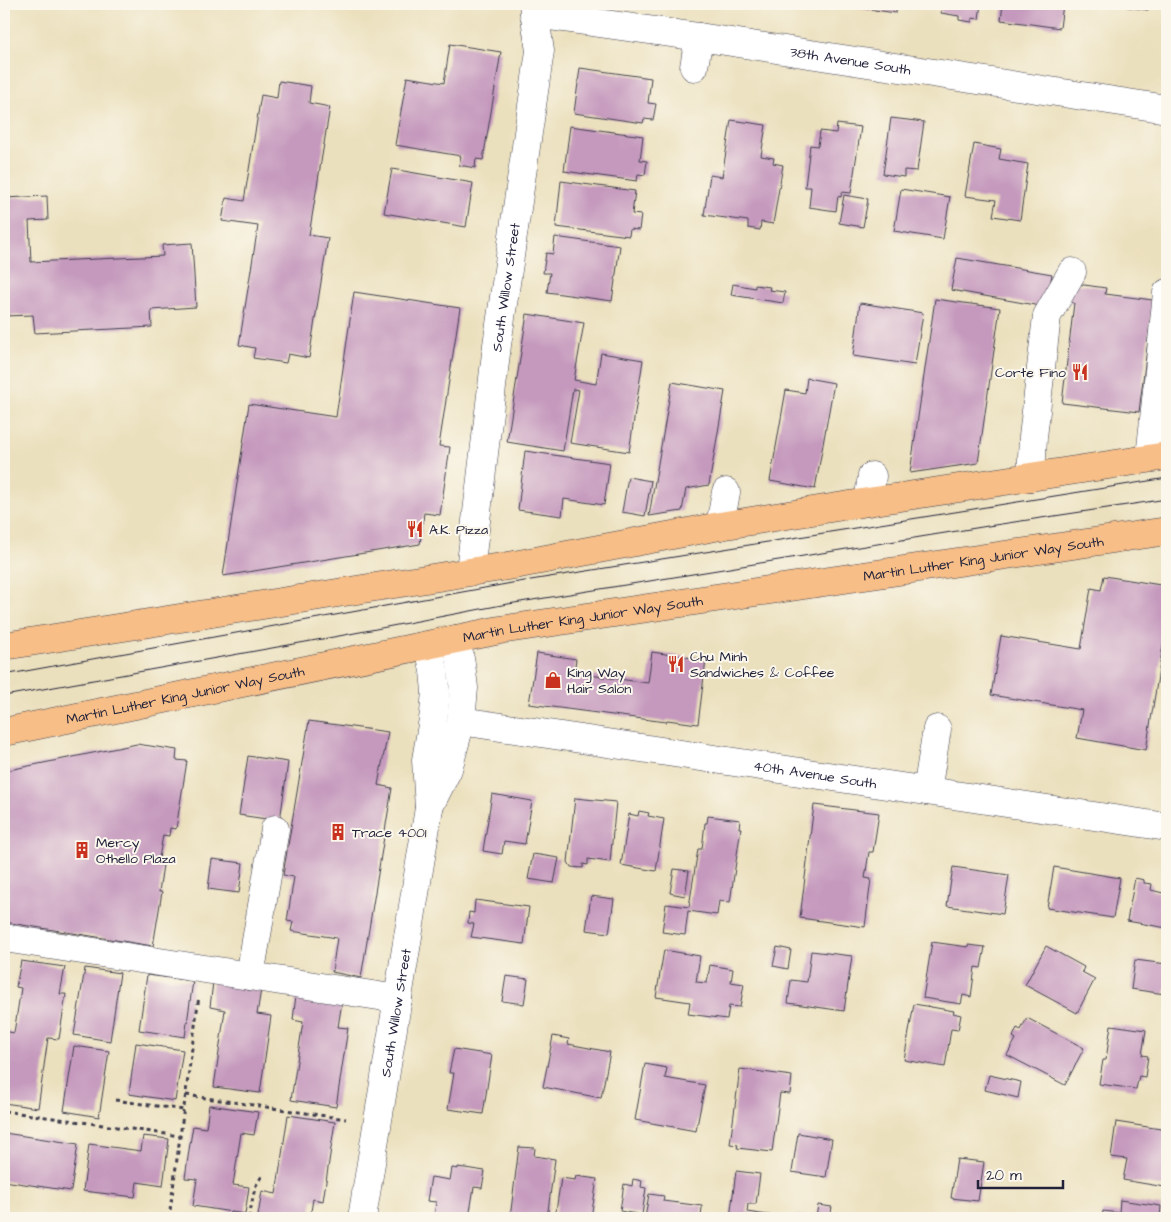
<svg xmlns="http://www.w3.org/2000/svg" width="1171" height="1222" viewBox="0 0 1171 1222" font-family="'Architects Daughter',sans-serif">
	<style>
		.building { fill: #c599bd }
		.lines { fill: none; stroke-linecap: round; stroke-linejoin: round }
		.minor-casing { stroke: #403e4e; stroke-width: 29 }
		.major-casing { stroke: #403e4e; stroke-width: 29 }
		.path { stroke: #403e4e; stroke-width: 3; stroke-dasharray: 4 4; stroke-linecap: butt }
		.minor { stroke: #fff; stroke-width: 28 }
		.major { stroke: #f7be87; stroke-width: 28 }
		.tram { stroke: #22223b; stroke-width: 1 }
		.labels { text-anchor: middle; stroke-width: 4; stroke-linejoin: round; paint-order: stroke }
		.street-label { font-size: 14px; fill: #22223b; stroke: #fbf7ec }
		.poi-label { font-size: 14px; fill: #22223b; stroke: #fbf7ec; text-anchor: start }
	</style>
	<rect width="100%" height="100%" fill="#fbf7ec"/>
	<filter id="ink" filterUnits="userSpaceOnUse"><feTurbulence type="fractalNoise" baseFrequency=".02" numOctaves="2"/><feDisplacementMap in="SourceGraphic" scale="10" xChannelSelector="R" yChannelSelector="G"/><feConvolveMatrix kernelMatrix="1 2 1 2 8 2 1 2 1" color-interpolation-filters="sRGB"/></filter>
	<filter id="wash" filterUnits="userSpaceOnUse"><feTurbulence type="fractalNoise" baseFrequency=".0096" numOctaves="4" result="noise"/><feDisplacementMap in="SourceGraphic" scale="20" xChannelSelector="R" yChannelSelector="G"/><feGaussianBlur stdDeviation="1.12" result="paint"/><feColorMatrix in="noise" values="0 0 0 0 0 0 0 0 0 0 0 0 0 0 0 0 0 1.4 0 .05"/><feComposite in="paint" operator="in"/></filter>
	<g filter="url(#wash)">
		<rect width="100%" height="100%" fill="#ebe0bd"/>
		<g id="blocks">
			<path class="building" d="M838 4H897L896 13 838 5Z
				M942 4H981L979 19 972 18V22L959 20V16L941 13Z
				M1003 4H1063L1060 28 1001 20Z
				M1116 4H1149L1148 10 1116 5Z
				M450 44 501 52 483 160 476 159 475 168 459 165 461 156 395 145 407 77 444 83Z
				M580 68 651 78 648 103 656 104 653 120 644 119 643 123 574 113Z
				M279 81 311 86 309 103 330 107 309 235 328 238 309 358 288 354 286 363 253 358 255 348 239 345 258 226 222 221 226 198 244 201 261 95 277 98Z
				M891 118 924 122 917 171 904 170V177L883 174Z
				M731 120 766 125 761 156 774 158 773 163 783 165 773 224 761 222 760 230 748 228V221L704 215 710 175 722 177Z
				M837 124 861 127 851 193 842 192 841 197 838 196 836 211 809 207 811 187H805L810 145 818 146 820 131 836 133Z
				M570 126 643 136 640 160 647 161 645 175 638 174 637 181 564 171Z
				M974 144 1001 149 999 159 1028 164 1020 220 993 216 996 200 965 196Z
				M392 169 473 183 466 227 384 213Z
				M561 181 635 191 632 214 641 215 639 230 630 229 629 236 556 227Z
				M901 189 950 197 943 239 894 231Z
				M844 195 868 199 863 227 839 223Z
				M47 196 48 220 29 221 31 262 163 256 162 245 192 243 196 307 151 310 152 327 35 333 33 315 4 316V198Z
				M555 237 620 246 612 301 547 292 550 273H543L546 253 553 254Z
				M957 258 1052 274 1046 307 951 290Z
				M1070 283 1106 288 1105 294 1153 300 1139 412 1062 403 1074 303 1068 302Z
				M733 284 755 288V285L770 287 769 290 785 292 783 303 731 295Z
				M354 292 460 308 439 446 450 447 440 515 424 513 420 544 223 576 249 404 336 417Z
				M935 299 1000 308 978 463 910 473Z
				M860 303 923 313 915 365 853 356Z
				M527 314 584 323 574 380 596 384 601 353 643 360 629 452 570 443 579 390 573 389 563 451 507 442Z
				M807 378 834 383 815 489 770 481 786 390 805 393Z
				M672 382 725 391 709 485 686 489 682 511 649 516Z
				M525 451 610 463 604 505 564 499 562 516 518 510Z
				M628 477 651 481 645 516 622 512Z
				M1104 576 1167 586V621L1146 750 1077 738 1082 710 991 695 1001 636 1081 649 1091 588 1101 590Z
				M652 652 706 660 698 724 667 720 666 722 529 704 537 653 576 659 574 673 648 683Z
				M309 721 388 732 378 785 392 788 361 978 332 972 337 938 291 931 293 922 287 921 294 877 283 875Z
				M137 744 177 750 176 760 187 761 176 829 170 828 169 836 163 835 158 864 163 865 159 892H162L153 946 4 922V771Z
				M248 756 288 762 280 821 239 815Z
				M492 794 532 801 525 844 504 841 502 854 483 851Z
				M575 798 616 802 610 862 588 859V865L583 864V868L571 867 568 862Z
				M814 805 879 813 873 852H869L865 878 871 879 865 927 800 918Z
				M639 811 649 813 648 816 664 819 656 871 621 865 629 814 638 816Z
				M708 816 740 820 739 828H741L730 902 719 901 717 915 688 911 685 935 662 932 666 904 689 907 698 849H702L705 823H707Z
				M533 854 559 858 554 883 528 879Z
				M212 859 243 863 239 893 208 889Z
				M953 867 1009 875 1003 914 947 906Z
				M1054 867 1120 878 1113 918 1047 908Z
				M674 869 689 871 685 896 670 893Z
				M1135 878 1144 880V883L1152 884 1151 890 1167 894V928L1127 921Z
				M591 896 614 899 609 933 586 930Z
				M475 900 529 907 524 944 471 937 474 924 468 923 469 912 474 913Z
				M932 942 968 947V945L985 947 981 968 975 967 971 997 963 995 961 1004 923 998Z
				M1046 946 1084 967 1082 972 1095 979 1077 1013 1025 985Z
				M777 947 791 950 788 969 773 966Z
				M664 950 700 956 696 982 707 983 710 965 733 969 731 982 744 984 740 1007 729 1006 727 1019 688 1014 690 1002 656 997Z
				M811 951 852 956 844 1011 788 1003 791 980 807 982Z
				M1135 960 1167 964V988H1166L1165 994 1131 989Z
				M21 961 65 967 60 994H66L59 1039 48 1038 38 1108 4 1103V1031L14 1033 21 988 16 987Z
				M85 968 120 973 110 1041 74 1035Z
				M147 975 193 981 185 1037 139 1030Z
				M506 976 528 979 524 1004 502 1001Z
				M213 982 261 989 257 1014 271 1016 260 1093 214 1087 225 1010 210 1007Z
				M296 995 342 1002 338 1027 348 1028 336 1107 291 1100 303 1022 293 1020Z
				M914 1004 954 1011 953 1013 961 1015 958 1030 951 1029 945 1067 904 1060Z
				M1027 1018 1084 1048 1065 1085 1007 1055 1016 1039 1013 1037 1017 1028 1021 1030Z
				M1111 1025 1146 1030 1142 1055 1148 1056 1145 1077 1139 1076 1136 1089 1099 1084 1103 1060H1106Z
				M553 1036 569 1039 568 1044 610 1052 601 1098 543 1087Z
				M136 1043 183 1050 175 1101 129 1094Z
				M74 1046 109 1051 99 1117 64 1111Z
				M454 1049 492 1055 483 1114 448 1109 454 1073H449Z
				M645 1064 667 1068 665 1078 705 1085 696 1131 635 1120Z
				M740 1069 792 1076 790 1094 780 1093 772 1152 737 1148 738 1145 730 1144Z
				M989 1075 1021 1082 1018 1098 985 1090Z
				M209 1105 258 1112 254 1135 241 1133 233 1185 249 1187 245 1214 193 1206 197 1179 185 1178 189 1150 193 1126 206 1128Z
				M288 1115 335 1122 323 1201 313 1199 310 1218H273L258 1216 262 1191 276 1194Z
				M1116 1122 1167 1130V1170L1165 1187 1123 1180 1127 1159 1111 1157Z
				M4 1133 78 1144 71 1191 4 1181Z
				M798 1133 832 1139 826 1177 792 1172Z
				M143 1136 169 1139 163 1186 137 1182 135 1197 83 1191 89 1144 141 1151Z
				M519 1147 535 1148 534 1156 555 1159 547 1218H510Z
				M957 1159 984 1162 978 1201 951 1198Z
				M458 1167 485 1171 482 1188 474 1187 469 1218H434L436 1202 427 1201 431 1177 450 1180 452 1168 458 1169Z
				M736 1171 760 1174 756 1204H748L747 1212 781 1217V1218H730Z
				M576 1176 597 1179 591 1218H555L561 1178 575 1180Z
				M633 1179 642 1181 641 1187 646 1188 642 1215 620 1211 624 1184 632 1186Z
				M649 1194 664 1196 663 1201 702 1206 701 1218H645Z
				M1120 1200 1161 1206 1160 1218H1102L1103 1211 1119 1213Z
				M818 1205 832 1207 830 1218H816Z
				M796 1215 815 1217 814 1218H796Z"/>
		</g>
	</g>
	<g filter="url(#ink)">
		<use href="#blocks" fill-opacity="0" stroke="#403e4e" stroke-width="1"/>
		<g class="lines">
			<g class="minor-casing">
				<g id="minor">
					<path id="s1" d="M534 14 699 37 1167 109"/>
					<path d="M694 67 699 37"/>
					<path d="M1150 458 1167 293"/>
					<path d="M1031 477 1033 437 1047 316 1072 272"/>
					<path d="M868 502 872 476"/>
					<path d="M720 526 726 492"/>
					<path id="s2" d="M470 571 497 345 540 51 533 4"/>
					<path id="s3" d="M461 721 1167 827"/>
					<path d="M927 791 937 729"/>
					<path d="M429 807 448 769 461 721 464 688 461 664 456 639"/>
					<path d="M4 938 398 999"/>
					<path d="M250 976 275 829"/>
					<path id="s4" d="M362 1218 429 808 426 760 434 713 436 691 434 671 429 645"/>
				</g>
			</g>
			<g class="major-casing">
				<g id="major">
					<path d="M4 646 514 565 720 526 868 502 1167 456"/>
					<path id="s5" d="M4 732 500 630 1167 531"/>
				</g>
			</g>
			<path class="path" d="M186 1095 346 1119
				M115 1100 184 1110
				M4 1111 180 1136
				M169 1218 199 996
				M249 1218 255 1187 262 1176"/>
			<use href="#minor" class="minor"/>
			<use href="#major" class="major"/>
			<path class="tram" d="M4 675 512 583 1167 478
				M4 696 339 636 502 605 988 526 1167 499"/>
		</g>
	</g>
	<defs>
		<g id="restaurant-bare" transform="scale(1.35)"><path d="M-5-6h1v4h1v-4h1v4h1v-4h1v5L-1.5 .5V6h-2V.5L-5-1ZM5-6V6H3V1.5H1.5Q1.5-4 5-6Z" fill="#c8321e" stroke="#fbf7ec" stroke-width="2.5" paint-order="stroke"/></g>
		<g id="shop-bare" transform="scale(1.35)"><path d="M-5-2.5h2.3a2.7 3.5 0 0 1 5.4 0H5L5.5 6h-11ZM-1.5-2.5h3a1.5 2.3 0 0 0-3 0Z" fill="#c8321e" stroke="#fbf7ec" stroke-width="2.5" paint-order="stroke"/></g>
		<g id="building-bare" transform="scale(1.35)"><path d="M-4-6H4V6H1V3H-1V6H-4ZM-2.5-4.3h1.7v1.8h-1.7ZM.8-4.3h1.7v1.8H.8ZM-2.5-1h1.7V.8h-1.7ZM.8-1h1.7V.8H.8Z" fill="#c8321e" stroke="#fbf7ec" stroke-width="2.5" paint-order="stroke"/></g>
	</defs>
	<g fill-rule="evenodd">
		<use href="#restaurant-bare" x="1080" y="372"/>
		<use href="#restaurant-bare" x="415" y="529"/>
		<use href="#restaurant-bare" x="676" y="664"/>
		<use href="#shop-bare" x="553" y="680"/>
		<use href="#building-bare" x="338" y="832"/>
		<use href="#building-bare" x="82" y="850"/>
	</g>
	<g class="labels">
		<g class="street-label">
			<text dy="5" stroke="none"><textPath href="#s1" startOffset="320">38th Avenue South</textPath></text>
			<text dy="5" stroke="none"><textPath href="#s2" startOffset="286">South Willow Street</textPath></text>
			<text dy="5" stroke="none"><textPath href="#s5" startOffset="995">Martin Luther King Junior Way South</textPath></text>
			<text dy="5" stroke="none"><textPath href="#s5" startOffset="590">Martin Luther King Junior Way South</textPath></text>
			<text dy="5" stroke="none"><textPath href="#s5" startOffset="185">Martin Luther King Junior Way South</textPath></text>
			<text dy="5" stroke="none"><textPath href="#s3" startOffset="358">40th Avenue South</textPath></text>
			<text dy="5" stroke="none"><textPath href="#s4" startOffset="208">South Willow Street</textPath></text>
		</g>
		<g class="poi-label">
			<text x="1066" y="377" text-anchor="end">Corte Fino</text>
			<text x="429" y="534">A.K. Pizza</text>
			<text x="690" y="661">Chu Minh<tspan x="690" dy="16">Sandwiches &amp; Coffee</tspan></text>
			<text x="567" y="677">King Way<tspan x="567" dy="16">Hair Salon</tspan></text>
			<text x="352" y="837">Trace 4001</text>
			<text x="96" y="847">Mercy<tspan x="96" dy="16">Othello Plaza</tspan></text>
		</g>
	</g>
	<rect width="1171" height="1222" fill="none" stroke="#fbf7ec" stroke-width="20"/>
	<path d="M978 1180v8h85v-8" fill="none" stroke="#22223b" stroke-width="2.5"/>
	<text x="986" y="1180" font-size="15" fill="#22223b" stroke="#fbf7ec" stroke-width="4" paint-order="stroke">20 m</text>
</svg>
